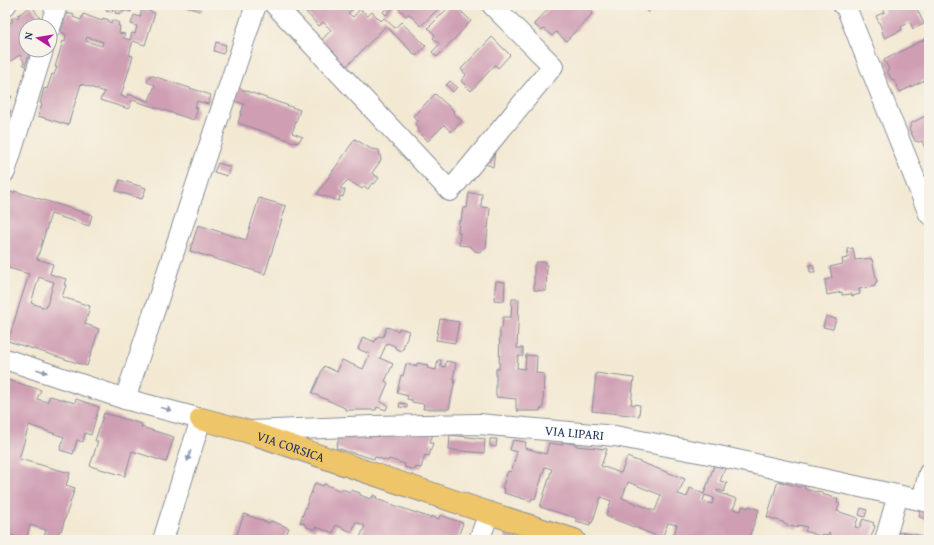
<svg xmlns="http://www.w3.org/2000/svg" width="934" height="545" viewBox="0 0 934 545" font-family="'Gentium Book Plus',serif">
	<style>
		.building { fill: #cf9eb3; fill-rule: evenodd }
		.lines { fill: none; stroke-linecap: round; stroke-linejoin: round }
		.minor-casing { stroke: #878c98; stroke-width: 22 }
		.major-casing { stroke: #878c98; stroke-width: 24 }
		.minor { stroke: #fff; stroke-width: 20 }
		.major { stroke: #eec569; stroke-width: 22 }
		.oneway { fill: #8d97ae }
		.labels { text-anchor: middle; stroke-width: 3.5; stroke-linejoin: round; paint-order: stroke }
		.street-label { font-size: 13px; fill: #1b2f5e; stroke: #f7f3e8 }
	</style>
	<rect width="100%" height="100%" fill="#f7f3e8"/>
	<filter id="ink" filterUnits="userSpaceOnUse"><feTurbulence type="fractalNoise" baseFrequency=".025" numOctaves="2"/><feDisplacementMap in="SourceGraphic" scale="8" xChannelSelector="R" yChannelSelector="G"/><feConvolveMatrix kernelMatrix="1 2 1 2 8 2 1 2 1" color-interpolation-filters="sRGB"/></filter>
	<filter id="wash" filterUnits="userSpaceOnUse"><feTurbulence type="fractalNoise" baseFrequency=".012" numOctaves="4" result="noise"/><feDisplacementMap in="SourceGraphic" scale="16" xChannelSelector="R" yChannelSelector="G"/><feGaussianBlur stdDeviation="0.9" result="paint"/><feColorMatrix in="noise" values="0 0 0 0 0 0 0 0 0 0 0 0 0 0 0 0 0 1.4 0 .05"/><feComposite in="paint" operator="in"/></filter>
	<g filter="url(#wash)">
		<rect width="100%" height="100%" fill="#f3e9d3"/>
		<g id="blocks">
			<path class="building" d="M104 5H133L131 12 125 10 124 12H121V14L115 13 116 9H113L112 12 106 10 107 6Z
				M187 5H197L201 10 199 11 186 6Z
				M312 5H350L354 9 348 13 353 17 360 9 368 16 372 12 381 21 384 18 395 28 401 22 426 46 416 56 386 26 345 68 321 41 331 30 323 22 319 26 306 12Z
				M382 5H396L386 15 383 12 386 9Z
				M399 5H434L438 9 421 26 409 14 406 16 398 8 400 6Z
				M451 5H455L471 21 437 57 432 52 440 44 433 38 435 35 428 28Z
				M552 5H591L589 8 593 13 566 41 556 32 552 36 544 29 542 31 534 24Z
				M644 5H654L648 13Z
				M881 5H915L924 24 913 29 910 22 901 27 902 30 885 38 882 32 883 31 876 16 885 12Z
				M32 6 42 22 41 26H26V50H29L30 52 25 66 23 64 24 62 20 55 7 63 5 60V26L13 21 11 19 16 16 17 18 19 16 18 15Z
				M142 9 155 13 145 45 133 41 129 55 133 56 121 96 126 98 128 94 149 101 155 85 147 82 150 75 211 95 208 104 197 101 195 108H198L194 120 132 100 129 109 100 100 105 92 81 84 68 125 38 116 42 104 40 103 44 88 47 89 52 74 54 75 57 67H55L63 41 65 42 66 35 64 34V33L61 32 67 13 74 15 73 17 81 20 83 14 102 21 103 18 109 20V22L112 23V20L119 23 118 26H120L119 33 125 34 123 38 130 40 132 33 135 34 137 26 131 24 134 15 140 17ZM87 37 103 42 102 46 86 41Z
				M492 37 510 55 498 68 495 65 471 91 461 81 466 75 461 69Z
				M929 37V83L927 79 900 92 893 79 892 80 887 71 889 69 884 60Z
				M216 42 226 45 223 54 214 51Z
				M450 81 457 87 453 92 446 85Z
				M238 88 300 110 292 133 303 137 297 143 238 123 244 104 234 101Z
				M5 92 12 97 5 105Z
				M435 94 454 111 453 113 462 121 451 132 444 125 428 141 417 130 419 128 415 124 418 121 413 116Z
				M5 106 11 111 5 130Z
				M929 114V146L925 148 922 141 919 142 915 141 909 128 911 126 910 124Z
				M355 139 371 149 379 150 381 160 372 173 379 178 374 184 372 183 368 189 364 186 362 189 348 180 340 188 345 190 343 197 340 196 339 201 317 194Z
				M495 149 493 167 484 163Z
				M218 163 230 167 227 176 214 172Z
				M120 180 146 188 142 199 116 191Z
				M14 191 92 215 89 226 51 214 37 259 53 264 50 274 66 279 64 285H66L62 297 90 306 85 324 99 329 87 366 8 341 29 274 5 267V208L10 192 14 193ZM39 277 54 282 46 308 31 303Z
				M469 193 482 194 481 207 490 208 486 248 479 252 475 251 470 246 459 245 460 232H458L459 220 461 221 463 208H467Z
				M259 198 286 206 265 274 190 251 198 225 246 240Z
				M853 248 855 260 871 258V260L872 259 877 282 875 283V286L859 289 860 294 852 296 851 294 842 295V292L827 295 825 280 832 278 830 267 843 264 842 259 848 258 847 249Z
				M536 262H546V265H547L546 291 534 290V265L536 264Z
				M813 264 815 272H810L809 265Z
				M496 281 505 282 504 301 494 300Z
				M512 299H519L517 348H523V356H518L517 368 525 369 526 355 537 356 536 373 544 374 543 409H540V411H517L518 409H516V399L496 397V369H499L500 328H502L503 317H511Z
				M826 316 836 319 833 329 823 327Z
				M440 319 459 322 455 343 436 340Z
				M387 327 398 331 399 328 409 331 403 349H402L401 351 395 348V346L387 343 380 358 393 364 385 381 388 383 380 402 388 405 386 410 377 407 376 410H345V408L312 393 324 366 337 372 342 360 363 369 370 354 358 349 363 337 375 342 378 336 383 337Z
				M438 360H441L440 366 445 367 446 361 456 363 453 379 455 380 449 409H423L424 404 412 402V400L407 399 408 396 397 393 401 375 403 376 406 364 417 366V363L428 365 427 368 436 370Z
				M596 373 634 378 631 404 640 405 639 416 592 411Z
				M5 379 41 390 37 399 47 402 50 396 75 403 76 399 99 407 91 435 85 433 83 442 77 440 73 454 60 450 64 437 29 425 19 459 70 473 66 485 75 488 61 531 60 530 58 534 61 535 60 540H43L46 530 30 525 26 540 5 533Z
				M400 403 407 404V408L399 407Z
				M104 413 142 424 141 427 174 437 166 462 132 451 125 476 90 466 98 441H95Z
				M342 429 433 434 430 443H433L429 456 425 455 421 468 416 467 415 470 404 467 405 464 389 459 388 461 375 457 374 459 336 448Z
				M450 435 485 439 484 453 449 450Z
				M490 439H497L496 447 490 446Z
				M513 440 526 442 525 448 546 454 549 443 563 445 562 442 576 444V446L607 449 601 466 621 473 627 457 685 479 678 494 687 497 690 488 704 494 715 463 727 464 720 481 727 483 724 492 717 490V492L737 499 733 509 741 511 742 506 748 508 749 506 759 510 748 540H672L677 525 668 523 662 538 606 516 611 501 601 497 592 523 590 522V525L576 521V518L540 507 552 469 545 467 535 499 532 498 531 501 504 493 505 489 502 488 508 471 511 472 517 452 510 450ZM628 482 661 495 655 511 622 498ZM705 495 714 498 712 504 703 501Z
				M778 481 799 487 802 486H804L805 489 816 492 817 491 821 492 822 494 838 499 837 503H840L837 511 858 518 855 527 859 528 863 519 874 523 873 525 875 526 870 540H828L830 534 829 533 827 536 822 534 820 536 805 531 807 527 798 525 797 528 784 524 783 522 767 517Z
				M315 483 323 486 324 484 342 491V489L350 492 351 490 360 493V495L370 499 371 497 373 498V495L377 497 376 499 428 517 430 518 431 516 439 519 440 515 463 523 457 540H359L365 526 356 522 352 532 336 525 333 533 316 527 315 530 305 526V524L300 522Z
				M861 508 867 510 865 517 859 515Z
				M920 510 927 512 926 519 919 517Z
				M244 514 269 523 271 521 289 528 284 540H235Z
				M898 532 920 535V540H897Z
				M506 534 515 537 514 540 505 538Z
				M760 536 771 540H759Z"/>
		</g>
	</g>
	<g filter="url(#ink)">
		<use href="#blocks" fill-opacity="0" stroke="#878c98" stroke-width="1"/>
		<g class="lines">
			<g class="minor-casing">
				<g id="minor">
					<path d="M275 5 450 191 553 66 492 5"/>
					<path d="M843 5 846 7 929 214"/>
					<path d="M5 6 6 5"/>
					<path d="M50 28 57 5"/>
					<path d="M5 172 43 50"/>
					<path d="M5 359 125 399 201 419 163 540"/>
					<path d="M125 399 256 5"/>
					<path id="s1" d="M250 431 373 426 479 424 615 436 714 455 929 502"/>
					<path d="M922 500 929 473"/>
					<path d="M479 540 489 513"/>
					<path d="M885 540 898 495"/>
				</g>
			</g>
			<g class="major-casing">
				<g id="major">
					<path id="s2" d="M201 419 246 431 489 513 574 540"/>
				</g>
			</g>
			<use href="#minor" class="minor"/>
			<use href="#major" class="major"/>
		</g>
		<defs><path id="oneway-solid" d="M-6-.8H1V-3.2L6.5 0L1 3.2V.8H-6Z"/></defs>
		<g class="oneway">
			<use href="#oneway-solid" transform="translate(42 371) rotate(18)"/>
			<use href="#oneway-solid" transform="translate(166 409) rotate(15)"/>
			<use href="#oneway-solid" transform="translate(189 456) rotate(108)"/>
		</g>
	</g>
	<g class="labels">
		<g class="street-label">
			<text dy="5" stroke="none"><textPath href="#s1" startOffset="325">VIA LIPARI</textPath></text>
			<text dy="5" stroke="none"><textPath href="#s2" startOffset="94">VIA CORSICA</textPath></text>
		</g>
	</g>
	<rect width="934" height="545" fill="none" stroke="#f7f3e8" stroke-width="20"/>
	<g transform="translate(38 38) rotate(282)"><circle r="19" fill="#f7f3e8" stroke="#9fa5b1"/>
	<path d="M0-3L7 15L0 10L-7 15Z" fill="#b5179e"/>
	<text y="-6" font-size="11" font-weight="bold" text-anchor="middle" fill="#1b2f5e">N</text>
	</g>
</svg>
